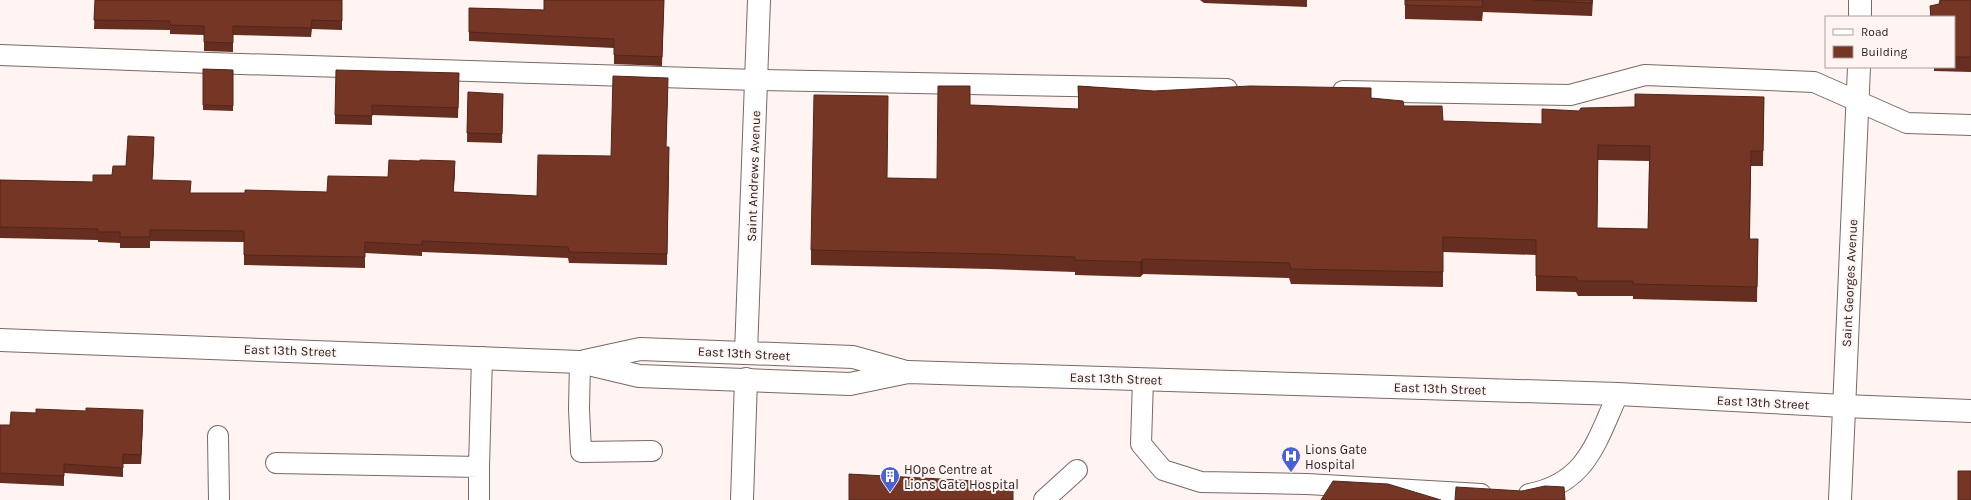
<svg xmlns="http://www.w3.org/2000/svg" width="1971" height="500" viewBox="0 0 1971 500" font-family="Karla,sans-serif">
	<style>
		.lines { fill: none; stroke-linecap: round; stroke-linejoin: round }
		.service-casing { stroke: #766a67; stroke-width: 22 }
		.minor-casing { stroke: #766a67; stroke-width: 24 }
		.tertiary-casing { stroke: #766a67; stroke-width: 24 }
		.secondary-casing { stroke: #766a67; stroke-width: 24 }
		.service { stroke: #fff; stroke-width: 20 }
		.minor { stroke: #fff; stroke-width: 22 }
		.tertiary { stroke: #fff; stroke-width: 22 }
		.secondary { stroke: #fff; stroke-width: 22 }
		.wall { fill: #652e20; fill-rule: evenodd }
		.shaded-wall { fill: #52261a }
		.building { fill: #753625; stroke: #52261a; fill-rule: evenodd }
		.labels { text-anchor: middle; stroke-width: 4; stroke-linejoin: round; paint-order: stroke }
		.street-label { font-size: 13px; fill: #282322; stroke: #fff4f1 }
		.poi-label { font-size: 13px; fill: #282322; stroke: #fff4f1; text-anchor: start }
	</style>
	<rect width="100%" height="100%" fill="#fff4f1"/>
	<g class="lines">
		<g class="service-casing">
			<path id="service" d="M0 55 210 63 757 80 1227 89
				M1343 91 1570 95 1645 75 1814 82 1907 123 1971 125
				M580 362 579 409 581 452 652 451
				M1143 379 1141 444 1163 470 1201 482 1307 484 1481 494
				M218 436 219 500
				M276 463 479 467 482 357
				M1529 494C1587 483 1596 442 1618 394
				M479 500V467
				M1044 500 1077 470"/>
		</g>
		<g class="minor-casing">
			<path id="minor" d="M746 353 759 0
				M742 500 746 379"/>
		</g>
		<g class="tertiary-casing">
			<path id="tertiary" d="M1860 17V0
				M0 340 580 362 639 376 850 384 908 372 1618 394 1844 406
				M585 361 640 349 853 357 903 371
				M1840 500 1859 67"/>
		</g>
		<g class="secondary-casing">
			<path id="secondary" d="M1844 406 1971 411"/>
		</g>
		<use href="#service" class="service"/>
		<use href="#minor" class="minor"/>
		<use href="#tertiary" class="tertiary"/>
		<use href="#secondary" class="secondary"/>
	</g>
	<path class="wall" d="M95 0H342V30L312 29 311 37 233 35V52L204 51V35L170 34V30L94 29Z
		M664 0 662 66 614 64V48L469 41V8L544 10Z
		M1200 0H1307V7L1204 3Z
		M1405 0H1593L1592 16 1483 12 1482 21 1405 19Z
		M1971 0V72L1934 71V67H1954V17H1930V6Z
		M203 69 233 70V111L203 110Z
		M459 82 458 118 372 115V125L335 124V115Z
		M1078 86 1154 91 1371 98 1404 106 1443 121 1542 124 1579 111 1764 97 1763 166H1751L1750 239H1758L1757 302 1633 299V296H1578L1576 292 1536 291V255L1443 252V287L1291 284 1289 278 1143 274 1140 277 1075 275V272L990 269 811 265V250L887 178 937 179 970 105 1078 109ZM1598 160 1649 161 1648 229 1597 228Z
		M668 89 666 147 669 158 667 265 569 263 568 258 422 252V256L365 253V268L244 265V242L150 241V248H120V243L98 242V240L0 238V180L93 182 112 175 154 148 152 180 191 193H245L327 192 388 177 455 172 453 192 537 196 611 156Z
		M468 92 503 103 502 143 467 142Z
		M143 419 141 464H123V477L64 473V486L0 483V425H10Z"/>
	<path class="shaded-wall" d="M455 161V172L453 203V192Z
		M1143 259V274L1140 277V262Z
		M143 410V419L141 464V455Z"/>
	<path class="building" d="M95 0H342V21L312 20 311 28 233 26V43L204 42V26L170 25V21L94 20Z
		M544 0H664L662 57 614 55V39L469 32V8L544 10Z
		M1405 0H1483L1482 7 1405 5Z
		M1533 0H1592V3Z
		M1940 0H1971V57H1954V17H1931L1930 6 1939 4Z
		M203 69 233 70V106L203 105Z
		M336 70 459 73 458 108 372 105V116L335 115Z
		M613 76 668 78 666 147H669L667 254 569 252 568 247 422 241V245L365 242V257L244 255V231L150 230V237H120V232H98V229L0 227V180L93 182V175H112L113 166H126L128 136 154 137 152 180 191 181 190 193H245V190L327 192 328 176 388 177 389 160 420 161V160L455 161 453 192 537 196 538 155 611 156Z
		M938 86H970V105L1079 109 1078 86 1154 91 1250 86 1371 88V98L1403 101 1404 106H1442L1443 121 1542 124V109L1579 111 1581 108 1635 107V94L1764 97 1763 151H1751L1749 239H1758L1757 287 1633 284V281H1578L1576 277 1536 276V240L1443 237V272L1291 269 1289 263 1143 259 1140 262 1075 260V257L990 254 811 250 814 95 888 96 887 178 937 179ZM1598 145 1650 146 1648 229 1597 228Z
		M468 92 503 94 502 134 467 133Z
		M86 408 143 410 141 455 123 454V468L64 464V476L0 473V425H10L11 412 36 413V409L86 411Z
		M1958 471H1971V500H1958Z
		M849 474 1013 483V500H849Z
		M1333 481 1388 484 1441 500H1321Z
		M1545 486 1564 487 1565 500H1455L1456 487 1522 491Z"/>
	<defs>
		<g id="hospital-pin" transform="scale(1)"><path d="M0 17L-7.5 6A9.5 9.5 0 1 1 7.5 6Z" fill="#4861d5" stroke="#fff4f1"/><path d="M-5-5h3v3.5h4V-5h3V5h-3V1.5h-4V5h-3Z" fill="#fff"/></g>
		<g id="building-pin" transform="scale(1)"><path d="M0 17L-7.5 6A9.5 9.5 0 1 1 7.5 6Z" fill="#4861d5" stroke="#fff4f1"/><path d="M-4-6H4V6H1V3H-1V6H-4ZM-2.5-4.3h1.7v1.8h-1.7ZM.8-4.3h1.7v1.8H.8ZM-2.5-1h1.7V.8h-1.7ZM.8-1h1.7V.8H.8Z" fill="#fff"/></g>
	</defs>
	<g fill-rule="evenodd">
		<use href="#hospital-pin" x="1291" y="456"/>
		<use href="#building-pin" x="890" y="476"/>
	</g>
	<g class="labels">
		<g class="street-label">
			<text transform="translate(753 176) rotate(-88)" y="5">Saint Andrews Avenue</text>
			<text transform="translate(1849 283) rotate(-87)" y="5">Saint Georges Avenue</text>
			<text transform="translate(290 350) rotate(2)" y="5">East 13th Street</text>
			<text transform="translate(744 353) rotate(3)" y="5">East 13th Street</text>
			<text transform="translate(1116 378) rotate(2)" y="5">East 13th Street</text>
			<text transform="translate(1440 388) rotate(2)" y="5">East 13th Street</text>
			<text transform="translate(1763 402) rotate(3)" y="5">East 13th Street</text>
		</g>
		<g class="poi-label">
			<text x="1305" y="454">Lions Gate<tspan x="1305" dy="15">Hospital</tspan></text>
			<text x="904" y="474">HOpe Centre at<tspan x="904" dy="15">Lions Gate Hospital</tspan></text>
		</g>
	</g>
	<rect x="1825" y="16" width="130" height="52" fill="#fff4f1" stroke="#a9a09e"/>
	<rect x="1833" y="29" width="20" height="6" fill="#ffffff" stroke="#a9a09e"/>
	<text x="1861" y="36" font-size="12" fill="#282322">Road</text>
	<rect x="1833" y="46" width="20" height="12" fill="#753625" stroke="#a9a09e"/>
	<text x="1861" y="56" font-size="12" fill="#282322">Building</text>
</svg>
